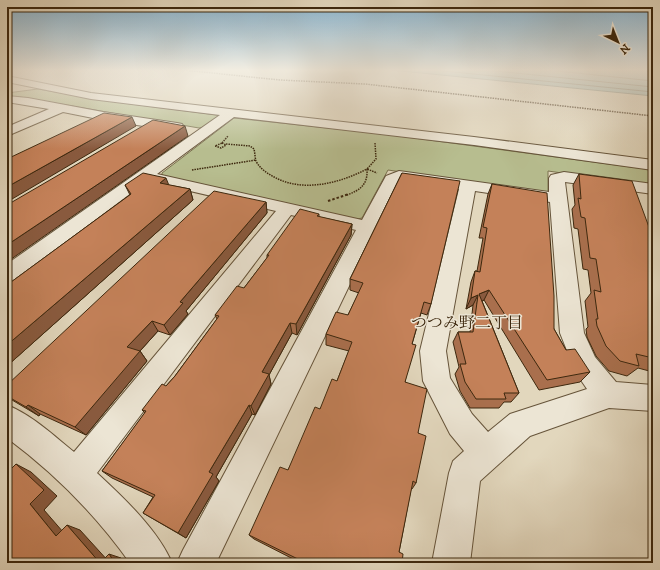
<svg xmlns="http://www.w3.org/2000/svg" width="660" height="570" viewBox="0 0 660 570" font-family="'IM FELL DW Pica','Noto Serif JP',serif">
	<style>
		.green { fill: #b7bd8f; stroke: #7a724e }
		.water { fill: #95b8b5; stroke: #727e72 }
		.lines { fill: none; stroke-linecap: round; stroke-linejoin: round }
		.shore { stroke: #697062; stroke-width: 1 }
		.minor-casing { stroke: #66543a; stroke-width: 2 }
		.path-far1 { stroke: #3d280e; stroke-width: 1.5; stroke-dasharray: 1.5 1; stroke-linecap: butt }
		.path { stroke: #3d280e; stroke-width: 2; stroke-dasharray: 2.5 2; stroke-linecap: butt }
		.minor { fill: #ece5d4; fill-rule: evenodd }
		.wall { fill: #a96f4d; stroke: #3d280e }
		.shaded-wall { fill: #895a3e; stroke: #3d280e }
		.building { fill: #c48159; stroke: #3d280e }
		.labels { text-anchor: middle; stroke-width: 3; stroke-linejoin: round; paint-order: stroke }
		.neighbourhood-label { font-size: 16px; fill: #3d280e; stroke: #ece5d4 }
	</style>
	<rect width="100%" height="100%" fill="#e2d7bd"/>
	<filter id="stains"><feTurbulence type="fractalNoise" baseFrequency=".005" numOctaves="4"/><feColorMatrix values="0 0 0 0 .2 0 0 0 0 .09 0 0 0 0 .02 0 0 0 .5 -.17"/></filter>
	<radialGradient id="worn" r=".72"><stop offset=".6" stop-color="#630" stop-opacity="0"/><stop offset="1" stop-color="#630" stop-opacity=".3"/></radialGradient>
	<path class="green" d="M38 89 108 101 217 115 219 117 205 127 199 128 20 97 7 96V93Z
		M234 118 384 134 653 170V186L548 171V192L543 193 388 170 362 218 353 220 162 176V173Z"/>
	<path class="water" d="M391 70H653V96Z"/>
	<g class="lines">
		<path class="shore" d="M434 70 653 92
			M486 70 653 87
			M548 70 653 81"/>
		<g class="minor-casing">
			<path id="minor" d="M7 76 91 93 474 137 653 160V170L474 145 234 117 157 174 362 220 386 176 399 171 549 192V178L551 175 564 172 653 184V194L565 182 584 333 595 357 616 382 653 385V411L609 408 530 436 480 481 470 563H432L449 473 453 461 464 451 450 434 423 381 420 351 459 189 401 181 399 182 216 563H177L183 550 356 230 291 215 97 473C123 497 158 530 172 563H130C96 515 54 473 7 438V405C32 415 53 435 74 452L276 211 147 181 15 280 7 283V264L220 115 91 99 7 82ZM475 191 550 202 560 333 576 373 587 389 510 414 488 432 472 414 450 378 446 351Z
				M7 96 28 98 103 112 177 123 182 124 184 127 182 130 177 131 103 120 63 112 7 136V127L49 109 7 102Z"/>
		</g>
		<path class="path-far1" d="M184 70 280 80 365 84 653 116
			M222 143 228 136
			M222 143 226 145 221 148 215 146Z
			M375 143 376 159 367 169 377 173
			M226 144 250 146 254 149C255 153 255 158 256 161 259 167 264 171 269 174 299 194 338 184 367 169 368 185 360 190 347 195
			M192 170 256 160"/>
		<path class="path" d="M328 201 349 194"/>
		<use href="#minor" class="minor"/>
	</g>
	<path class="wall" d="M402 173 431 304 427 315 421 313 412 344 405 382 418 433 416 483 412 489H411L399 552 402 563H301L254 539 249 535 288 470 320 409 337 381 349 351 326 345V334L348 315 359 293 350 290V279Z
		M579 174 653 238V372L638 368 627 376 609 371 596 356 587 337 586 329 588 327 585 301 591 293 588 270 583 269 578 229 574 228 572 209 575 205 573 185Z
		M492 184 554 329 566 350 590 372 580 382 539 390 484 300 482 301 519 393 511 402H504L499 408H470L460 391 455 374 459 367 453 342 458 332H470L473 305 466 309 471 282 475 271H477L483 238H479L488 194Z
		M125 185H168L190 189 193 200 7 366V285L130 195Z
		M266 202 267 213 186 311 188 314 170 335 158 331 140 351 147 361 86 435 40 414 39 416 7 397V385Z
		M319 214V217L352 224 351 235 297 335 292 333 269 375 271 384 255 415 252 414 216 477 219 481 186 538 143 513 153 497 112 478 102 471 145 413 142 410 166 386 175 376 217 319 215 315 244 288 267 258V255Z"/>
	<path class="shaded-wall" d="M132 117 136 126 7 202V187Z
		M185 126 188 136 7 262V245Z
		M166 178 170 188 160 183Z
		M190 189 193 200 7 366V345Z
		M266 202 267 213 186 311 188 314 170 335 164 325 180 302Z
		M352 224 351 235 297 335 296 324Z
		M489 290 484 300 477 304 479 294Z
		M478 295 473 305 466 309 471 298Z
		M152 321 158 331 140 351 147 361 86 435 75 427 127 347Z
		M290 323 292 333 269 375 271 384 255 415 251 406 262 372Z
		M28 405 40 414 39 416 26 407Z
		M249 405 252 414 216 477 219 481 186 538 178 533 209 472Z
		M7 464 25 477 10 470 7 468Z
		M16 464 31 472 57 496 44 510 70 540 56 536 30 504Z
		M67 525 80 530 110 563H100Z
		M109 554 121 558 124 563H115Z"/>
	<path class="building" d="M104 113 132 117 7 187V159Z
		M153 120 185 126 7 245V205Z
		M143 173 166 178 160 183 190 189 7 345V285L131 194 125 185Z
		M402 173 460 181 431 304 424 302 412 344 416 345 405 382 427 389 418 433 426 436 416 483 413 481 399 552 403 554 402 563H306L249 535 280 467 288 470 315 407 320 409 332 379 337 381 352 342 326 334 336 312 348 315 363 283 350 279Z
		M579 174 632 181 653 238V358L636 354 639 366 620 361 606 346 597 326 596 319H598L594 290 601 292 596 259 590 258 585 218 581 217 578 198 581 199Z
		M492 184 547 193 554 296V329L566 350 575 349 590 372 547 380 489 290 479 294 519 393H504L506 399H476L465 382 460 364H466L458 332H473L478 295 471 298 475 271 480 272 487 228 483 227Z
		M214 191 266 202 180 302 183 303 164 325 152 321 127 347 140 351 75 427 28 405 26 407 7 396V385Z
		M300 209 319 214 317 216 352 224 296 324 290 323 262 372 269 374 251 406 249 405 209 472 213 474 178 533 143 513 155 495 102 471 146 411 142 410 162 384 166 386 175 376 219 316 215 315 237 286 244 288 269 255H267Z
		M16 464 44 490 30 504 56 536 67 525 100 563 109 554 115 563H7V468L10 470Z"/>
	<linearGradient id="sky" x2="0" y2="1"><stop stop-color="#87b6d4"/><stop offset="0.47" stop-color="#f2ede1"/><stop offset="1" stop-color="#f2ede1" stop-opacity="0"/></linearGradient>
	<rect width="660" height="149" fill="url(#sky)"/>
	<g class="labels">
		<g class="neighbourhood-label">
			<text x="467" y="328">つつみ野二丁目</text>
		</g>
	</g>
	<rect width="660" height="570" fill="none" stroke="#e2d7bd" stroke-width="24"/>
	<rect x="8" y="8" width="644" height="554" fill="none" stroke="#3d280e" stroke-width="2"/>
	<rect x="12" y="12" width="636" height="546" fill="none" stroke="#3d280e"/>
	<g transform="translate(618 42) rotate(137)" stroke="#ece5d4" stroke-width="3" paint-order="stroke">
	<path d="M0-3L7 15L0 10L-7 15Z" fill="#3d280e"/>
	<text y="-6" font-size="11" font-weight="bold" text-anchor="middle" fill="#3d280e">N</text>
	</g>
	<rect width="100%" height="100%" filter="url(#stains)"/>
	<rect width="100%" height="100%" fill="url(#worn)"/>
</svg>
